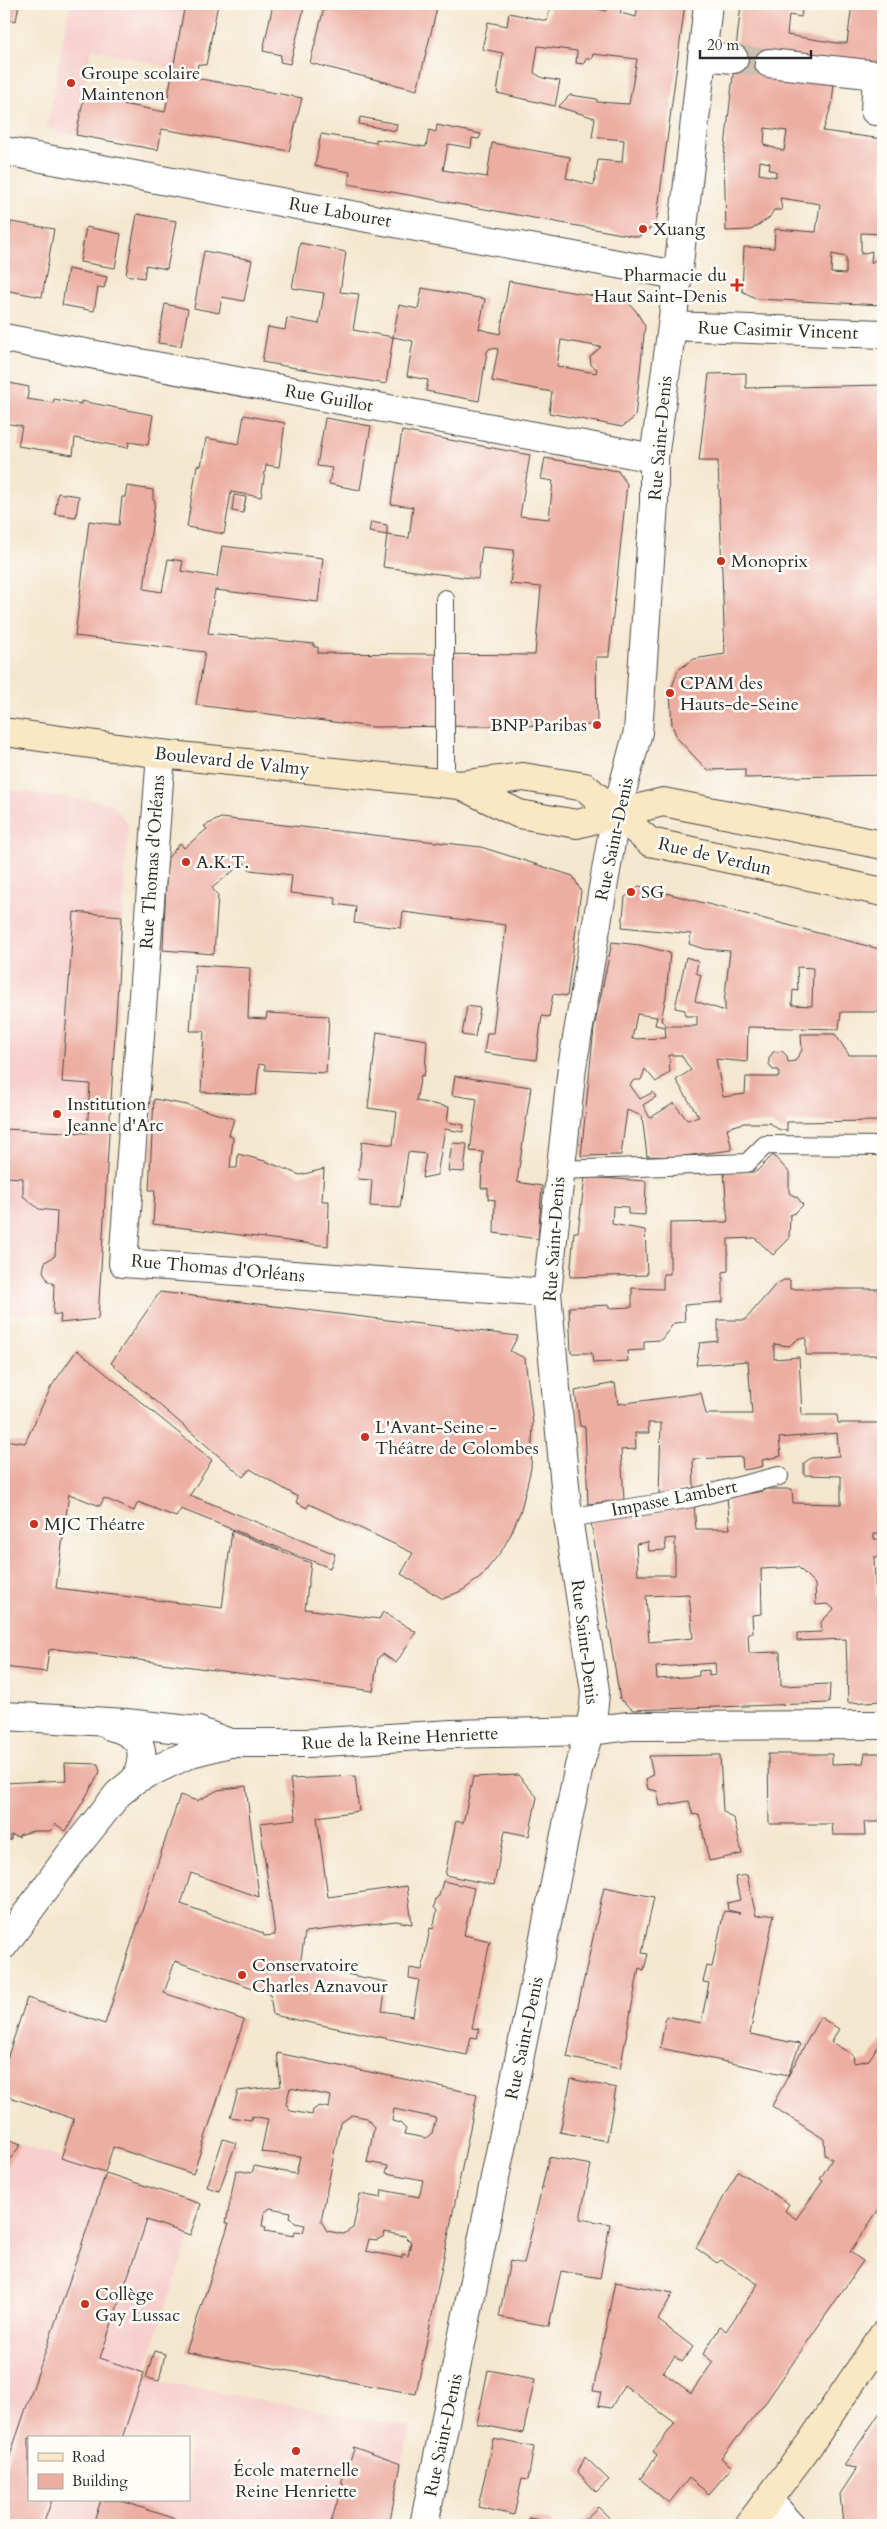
<svg xmlns="http://www.w3.org/2000/svg" width="887" height="2529" viewBox="0 0 887 2529" font-family="Cardo,serif">
	<style>
		.built { fill: #f7d0cd; fill-rule: evenodd }
		.building { fill: #edaea2; fill-rule: evenodd }
		.lines { fill: none; stroke-linecap: round; stroke-linejoin: round }
		.street-tunnel { stroke: #ccc1ae; stroke-width: 28; stroke-dasharray: 28 14; stroke-linecap: butt }
		.lane-casing { stroke: #494744; stroke-width: 20 }
		.street-casing { stroke: #494744; stroke-width: 30 }
		.secondary-casing { stroke: #494744; stroke-width: 30 }
		.lane { stroke: #fff; stroke-width: 18 }
		.street { stroke: #fff; stroke-width: 28 }
		.secondary { stroke: #fae7c3; stroke-width: 28 }
		.poi-dot { fill: #c8321e; stroke: #fdfcf7; stroke-width: 2 }
		.labels { text-anchor: middle; stroke-width: 5; stroke-linejoin: round; paint-order: stroke }
		.poi-label { font-size: 18px; fill: #2b2b2b; stroke: #fdfcf7; text-anchor: start }
		.street-label { font-size: 18px; fill: #2b2b2b; stroke: #fdfcf7 }
	</style>
	<rect width="100%" height="100%" fill="#fdfcf7"/>
	<filter id="ink" filterUnits="userSpaceOnUse"><feTurbulence type="fractalNoise" baseFrequency=".02" numOctaves="2"/><feDisplacementMap in="SourceGraphic" scale="10" xChannelSelector="R" yChannelSelector="G"/><feConvolveMatrix kernelMatrix="1 2 1 2 8 2 1 2 1" color-interpolation-filters="sRGB"/></filter>
	<filter id="wash" filterUnits="userSpaceOnUse"><feTurbulence type="fractalNoise" baseFrequency=".0096" numOctaves="4" result="noise"/><feDisplacementMap in="SourceGraphic" scale="20" xChannelSelector="R" yChannelSelector="G"/><feGaussianBlur stdDeviation="1.12" result="paint"/><feColorMatrix in="noise" values="0 0 0 0 0 0 0 0 0 0 0 0 0 0 0 0 0 1.4 0 .05"/><feComposite in="paint" operator="in"/></filter>
	<g filter="url(#wash)">
		<rect width="100%" height="100%" fill="#f4e7cf"/>
		<path class="built" d="M70 4H185L173 69 92 48 76 135 47 128Z
			M4 790 111 803 128 824 98 1317 4 1312Z
			M4 2138 201 2204 142 2378 409 2427 389 2525H4ZM29 2438H189V2500H29Z"/>
		<g id="blocks">
			<path class="building" d="M4 4H19L16 21 6 19 4 22Z
				M185 4H218L206 65 198 64 196 78 302 98 289 151 162 129 158 150 76 135 84 97 165 112Z
				M273 4H305L290 64 280 62 281 55 263 51Z
				M325 4H438L417 90 310 63Z
				M551 4H572L606 11 607 4H613L622 6 620 13 636 17 638 4H685L656 224 638 237 348 184 350 172 315 166 321 134 376 143V139L426 147 429 130 436 132 437 125 481 134 479 139 472 138 471 148 448 144 443 170 487 177 492 143 570 157 566 178 594 185 598 160 622 162 624 140 592 137 595 118 558 107 570 95 597 99V102L629 104 637 59 593 54 592 59 586 58 584 64 576 63 577 51 538 46 534 73 543 78 560 81 555 106 497 93 503 53 482 49 488 22 507 26 509 13 547 21Z
				M741 4H803L801 17 789 15 787 35 837 43H847L852 4H883V67L834 83 832 104 823 131 883 139 882 234 861 233V254L872 251 871 263 879 257H883V305L757 299 742 291 744 247 774 248 775 229 816 232 820 204 780 198 782 210H774L769 218 751 230 726 231 724 156ZM765 128 787 131 784 151 764 145ZM760 161 770 163 769 170 776 171V177L759 174ZM832 254 846 257V274L831 273Z
				M360 117 397 124 396 131 359 124Z
				M137 214 176 221 167 269 146 265 144 278 126 275Z
				M11 222 54 229 42 297 4 290V262Z
				M86 227 121 234 115 268 80 262Z
				M300 243 346 252 340 292 359 294 353 330 393 337 386 384 262 362 268 327 285 330 287 318 319 324 324 293 292 288Z
				M204 251 252 260 244 301 222 297 219 313 194 308Z
				M68 269 107 277 104 288 98 287 94 311 62 305Z
				M509 281 628 302 636 311 645 326 635 417 622 427 549 413 552 392 492 381 498 349 490 348 487 352 479 401 426 391 428 380 407 376 413 341 393 337 399 305 418 309 422 288 485 299 479 329 500 334ZM561 340 601 347 590 357 591 365 597 369 596 373 557 366Z
				M165 304 188 309 181 346 158 343Z
				M746 373V388L883 385V775L745 778V769L707 770 677 738 672 725 670 693 678 670 694 659 725 654 718 461H699L709 374Z
				M4 382 29 387 27 399 53 403 54 399 81 404V401L153 415 148 445 129 442 128 448 75 438 73 455 18 446 22 426 4 423Z
				M244 415 285 423 279 467 266 465 261 497 231 492 224 534 187 527 197 465 201 466 206 438 239 444Z
				M325 418 371 426 360 490 329 484 332 468 317 466Z
				M402 431 530 455 520 516 549 519 553 481 541 479 545 458 618 471 627 484 609 654V657H596L597 725 373 727 196 705 205 652 75 636 89 521 119 525 122 497H125L127 486 153 490V500L155 501 144 589 162 592 168 559 183 561 181 571 217 577 222 546 323 558 318 602 215 590 208 633 314 644V647H318V653L535 655 541 587 510 584 514 550 482 547 478 579 383 567 387 535 409 538 413 507 391 504Z
				M58 493 79 496 76 517 55 514Z
				M234 495 246 497 243 513 232 511Z
				M371 522 387 525V535L369 532Z
				M221 818 481 847 573 876 581 891 567 996 553 994 549 1017 542 1016 536 1060 484 1053 487 1033H493L506 925 403 912 401 928 354 923 356 907 335 904 336 898 290 893 292 875 250 870 244 862 212 888 218 896 214 954 163 950 167 859 180 843 184 848 207 829 204 826Z
				M639 886 883 950V1012H841L839 1029 748 1027 747 1062 716 1059 723 1097 745 1094 746 1077H779V1070H773L769 1064V1058L773 1052 782 1051 787 1056 788 1062 795 1061 802 1050 801 1034H835L849 1055H883V1121L787 1122V1131L778 1129 770 1123H744L727 1128 732 1150 676 1157 647 1156 642 1116 627 1110 621 1155 581 1156 594 1028 612 942 640 945 670 953 666 996 661 1021 665 1023V1026H697V1016H685V1010L675 1008 686 957 698 961 696 973 701 975 695 1001 725 1011V1003H724L730 951 704 949 689 944 691 934 622 927 625 897ZM797 967 813 968 812 1006 792 1005 793 990 798 991ZM637 1014 657 1017 655 1025 665 1027 666 1038 632 1039ZM669 1055H681L691 1070 676 1080 699 1117 687 1120 674 1103 650 1118 643 1105 656 1097 653 1092 640 1099 630 1085 634 1080H641L645 1069 656 1082 670 1072Z
				M74 912 122 916 98 1319 60 1323 61 1315 53 1314 54 1284 48 1281 43 1271 45 1262 55 1256 57 1211 39 1209 23 1196V1178L4 1177V1129L87 1133 90 1084 62 1082Z
				M195 965 250 968 248 1018 266 1019 267 1013 329 1016 326 1073 265 1070V1065L259 1064 256 1095 201 1092 204 1031H190Z
				M467 1006 480 1008 475 1037 462 1035Z
				M377 1032 427 1040 425 1071 423 1076 421 1075 416 1101 449 1107 447 1122 464 1125 463 1132 445 1129 437 1175 422 1178 426 1154 408 1152 400 1208 370 1206 372 1180 358 1179 362 1141 393 1145 397 1112 368 1108Z
				M455 1076 531 1087 517 1182 542 1186 538 1239 494 1233 495 1200 488 1199V1188H481L483 1152 470 1151 477 1099 452 1095Z
				M154 1099 187 1105 234 1119 229 1135 233 1138 230 1168H237L238 1154 265 1161 300 1175 324 1169 322 1201H329L328 1246 153 1224 155 1190H149Z
				M452 1143 467 1144 464 1172 448 1171Z
				M773 1155 789 1172V1193L798 1198 803 1205 795 1213 790 1215 789 1239 773 1255 755 1238 728 1239V1271L723 1272V1302L684 1305 685 1322 674 1323 661 1340 644 1341V1350L627 1351 628 1361 593 1363 592 1353H571L569 1307 609 1305V1308L632 1307V1288L663 1289V1274H670V1223L728 1222 724 1172H756Z
				M585 1177 646 1181 645 1215 628 1214V1207L613 1206 612 1224 645 1230 647 1275 570 1277 574 1232H578Z
				M784 1280H790V1289H883V1355H806V1338H799L789 1346 774 1344V1359L799 1357 802 1415H837L838 1423H880L881 1431H883V1534H874V1539H882V1557H874L876 1601 883 1600V1701L848 1703 846 1639 797 1641V1633L822 1632 821 1622 834 1609 828 1604 816 1605 815 1584 798 1567 761 1569 762 1614 752 1615 753 1633H748L749 1653 780 1652 781 1686 830 1684 829 1703 633 1710 620 1699 591 1522 694 1503 696 1529H730L727 1497 764 1491V1489H792L793 1503 841 1504V1476L804 1475V1463L811 1458 839 1456 837 1433 779 1438 781 1456 762 1460 763 1466 756 1468 743 1470 742 1457 693 1459 694 1488 659 1496 661 1423H648L649 1433H635L636 1449 621 1450 624 1500 588 1504 585 1427 580 1426 575 1391 615 1383 618 1404 701 1393 706 1414H752L748 1361 696 1365 700 1343 718 1341V1320H745L776 1284ZM675 1538V1575H638L636 1544 648 1542 649 1551 666 1550 665 1539ZM689 1594 693 1638 649 1642 646 1596ZM715 1663 716 1675 709 1676V1670L699 1671V1676L657 1679 656 1667Z
				M160 1292 518 1336 510 1351 525 1358 533 1423 531 1468 521 1510 511 1534 502 1550 481 1577 463 1590 443 1599 401 1574 413 1553 309 1504 307 1508 296 1502 298 1497 250 1469 243 1477 111 1363Z
				M77 1350 212 1460 190 1495 335 1554 330 1568 181 1509 176 1517 138 1502 134 1511 104 1498 100 1506 69 1494 56 1588 222 1608 232 1531 311 1563 305 1609 379 1619 383 1612 416 1632 396 1663 383 1654 378 1658 373 1691 56 1649 49 1650 46 1672 4 1667V1440L25 1443 51 1387Z
				M865 1753H883V1822H864L865 1835H833L832 1824H769L768 1754H832V1764L863 1763Z
				M720 1755 723 1811 734 1819 742 1854 709 1861 699 1814 693 1815 689 1801 660 1806 657 1791 648 1789 646 1779 653 1775 649 1756Z
				M65 1763 98 1764 100 1772 66 1831 55 1824 50 1831H33L19 1835V1837L11 1835V1840H4V1783L66 1780Z
				M518 1775 537 1797 529 1836 505 1831 494 1885 445 1875 456 1821 463 1823 473 1777Z
				M355 1776 359 1811 317 1817 328 1897 407 1886 412 1924 396 1921 305 1932 300 1965 387 1982 382 2011 413 2016 419 1980 409 1978 410 1968 422 1970 430 1928 433 1929 437 1911 434 1907 436 1898 439 1896 443 1881 474 1888 464 1935 490 1941 472 2028 479 2029 477 2038 471 2037 467 2055 273 2015 270 1994 175 1961 164 1993 244 2020 193 2174 113 2147 105 2172 61 2158 74 2119 4 2095V2068L27 1998 105 2024 180 1795 197 1801 218 1790 246 1786 259 1897 191 1873 181 1904 263 1933 264 1936 275 1935 260 1823 296 1819 290 1779Z
				M747 1875 756 1916 774 1914 750 2034 800 2044 788 2075 660 2048 666 2016 701 2023 709 1983 703 1982 707 1966 712 1967 724 1911 740 1913 728 1910 727 1903 740 1900 735 1877Z
				M604 1887 654 1897 642 1953 648 1954 644 1970 639 1968 620 2069 567 2057Z
				M820 2017 839 2029 831 2042 853 2055 854 2063 869 2060 883 2037V2203L850 2252 863 2261 766 2402 721 2458 732 2467 709 2494 689 2478 669 2503 640 2479 657 2456 653 2452 675 2423 624 2385 611 2408 598 2406 601 2392 593 2391 615 2282 673 2293 658 2320 693 2347 682 2362 675 2356 663 2372 691 2393 713 2362 703 2354 720 2327 726 2331 758 2284 721 2260 717 2263 696 2248 738 2171 789 2204 785 2211 796 2219 823 2181 820 2179 832 2159 825 2155 824 2139 772 2106Z
				M277 2053 477 2094 416 2394 186 2352 229 2223H226L236 2170 252 2173 254 2166 296 2174 300 2156 261 2152 268 2119 252 2116 251 2120 230 2117 238 2091 281 2086ZM290 2088 331 2096 329 2108 319 2106 313 2110 312 2115 291 2111 286 2104ZM394 2109 436 2118 432 2133 426 2138 404 2134 406 2129 400 2123 392 2121ZM352 2115 367 2118 374 2128 367 2162 388 2166 386 2173 423 2180 419 2197 382 2190 381 2198 360 2194 353 2228 343 2234 327 2231 321 2221 340 2123ZM270 2208 291 2212 290 2217 295 2223 305 2225 303 2232 295 2231 294 2236 265 2231 266 2227 262 2226 264 2213ZM385 2232 405 2236 411 2242 408 2256 402 2254V2258L366 2251 369 2239 377 2240 384 2236Z
				M571 2079 616 2088 607 2141 560 2132Z
				M4 2138 21 2144 4 2169Z
				M223 2139 236 2143 219 2191 207 2187Z
				M549 2157 591 2165 580 2219 610 2224 600 2278 561 2271 549 2326 499 2317 510 2261 524 2264Z
				M106 2173 201 2204 190 2235 147 2220 100 2358 144 2373 122 2438H29V2500H52L43 2525H4V2473Z
				M154 2351 165 2354 159 2381 146 2378Z
				M488 2370 535 2379 523 2433 477 2424Z
				M883 2408V2525H843L840 2494 857 2468 844 2466Z
				M493 2439 534 2447 528 2480 522 2479 514 2515 478 2507Z
				M353 2447 401 2464 389 2525H330L343 2483H341L354 2450Z
				M585 2457 609 2480 596 2492 578 2472Z
				M101 2500H119L193 2525H93Z
				M598 2507 617 2525H579Z
				M529 2518 551 2522 553 2525H527Z"/>
		</g>
	</g>
	<g filter="url(#ink)">
		<use href="#blocks" fill-opacity="0" stroke="#494744" stroke-width="1"/>
		<g class="lines">
			<path class="street-tunnel" d="M734 59 769 63"/>
			<g class="lane-casing">
				<path id="lane" d="M445 783V599
					M560 1170 747 1163 765 1145 883 1146
					M568 1518 692 1498 779 1476"/>
			</g>
			<g class="street-casing">
				<path id="street" d="M702 56 734 59
					M769 63 877 75 875 111
					M4 151 677 275
					M672 326 883 334
					M4 338 654 458
					M161 754 123 1263 547 1293
					M4 1716 126 1723 198 1731 230 1743
					M110 1726C141 1734 148 1749 136 1779
					M4 1945 68 1857 118 1794 136 1779 191 1753 230 1743H308L452 1734 590 1731 629 1726 883 1725
					M769 2501 791 2525
					M424 2525 579 1766C587 1741 594 1718 595 1691L568 1518 547 1293 572 1067 616 813 638 732 654 503V458L672 326 708 4"/>
			</g>
			<g class="secondary-casing">
				<path id="secondary" d="M4 732 161 754 460 785 523 777 585 787 650 842 883 892
					M460 785 519 814 577 824 663 802 883 845
					M749 2525 809 2445 883 2335"/>
			</g>
			<use href="#lane" class="lane"/>
			<use href="#street" class="street"/>
			<use href="#secondary" class="secondary"/>
		</g>
	</g>
	<g class="poi-dot">
		<circle cx="71" cy="83" r="5"/>
		<circle cx="643" cy="229" r="5"/>
		<path d="M734.5 277.5h5v5h5v5h-5v5h-5v-5h-5v-5h5z"/>
		<circle cx="721" cy="561" r="5"/>
		<circle cx="670" cy="693" r="5"/>
		<circle cx="597" cy="725" r="5"/>
		<circle cx="186" cy="862" r="5"/>
		<circle cx="631" cy="892" r="5"/>
		<circle cx="57" cy="1114" r="5"/>
		<circle cx="365" cy="1437" r="5"/>
		<circle cx="34" cy="1524" r="5"/>
		<circle cx="242" cy="1975" r="5"/>
		<circle cx="85" cy="2304" r="5"/>
		<circle cx="296" cy="2451" r="5"/>
	</g>
	<g class="labels">
		<g class="poi-label">
			<text x="81" y="79">Groupe scolaire<tspan x="81" dy="21">Maintenon</tspan></text>
			<text x="653" y="235">Xuang</text>
			<text x="727" y="281" text-anchor="end">Pharmacie du<tspan x="727" dy="21">Haut Saint-Denis</tspan></text>
			<text x="731" y="567">Monoprix</text>
			<text x="680" y="689">CPAM des<tspan x="680" dy="21">Hauts-de-Seine</tspan></text>
			<text x="587" y="731" text-anchor="end">BNP Paribas</text>
			<text x="196" y="868">A.K.T.</text>
			<text x="641" y="898">SG</text>
			<text x="67" y="1110">Institution<tspan x="67" dy="21">Jeanne d'Arc</tspan></text>
			<text x="375" y="1433">L'Avant-Seine -<tspan x="375" dy="21">Théâtre de Colombes</tspan></text>
			<text x="44" y="1530">MJC Théatre</text>
			<text x="252" y="1971">Conservatoire<tspan x="252" dy="21">Charles Aznavour</tspan></text>
			<text x="95" y="2300">Collège<tspan x="95" dy="21">Gay Lussac</tspan></text>
			<text x="296" y="2476" text-anchor="middle">École maternelle<tspan x="296" dy="21">Reine Henriette</tspan></text>
		</g>
		<g class="street-label">
			<text transform="translate(340 212) rotate(10)" y="6">Rue Labouret</text>
			<text transform="translate(778 330) rotate(2)" y="6">Rue Casimir Vincent</text>
			<text transform="translate(329 398) rotate(10)" y="6">Rue Guillot</text>
			<text transform="translate(660 438) rotate(-85)" y="6">Rue Saint-Denis</text>
			<text transform="translate(232 761) rotate(6)" y="6">Boulevard de Valmy</text>
			<text transform="translate(614 839) rotate(-78)" y="6">Rue Saint-Denis</text>
			<text transform="translate(715 856) rotate(13)" y="6">Rue de Verdun</text>
			<text transform="translate(152 862) rotate(-86)" y="6">Rue Thomas d'Orléans</text>
			<text transform="translate(554 1239) rotate(-86)" y="6">Rue Saint-Denis</text>
			<text transform="translate(218 1268) rotate(5)" y="6">Rue Thomas d'Orléans</text>
			<text transform="translate(674 1498) rotate(-11)" y="6">Impasse Lambert</text>
			<text transform="translate(585 1642) rotate(83)" y="6">Rue Saint-Denis</text>
			<text transform="translate(400 1738) rotate(-3)" y="6">Rue de la Reine Henriette</text>
			<text transform="translate(524 2038) rotate(-78)" y="6">Rue Saint-Denis</text>
			<text transform="translate(443 2435) rotate(-78)" y="6">Rue Saint-Denis</text>
		</g>
	</g>
	<rect width="887" height="2529" fill="none" stroke="#fdfcf7" stroke-width="20"/>
	<rect x="28" y="2436" width="162" height="65" fill="#fdfcf7" stroke="#a9a8a5"/>
	<rect x="38" y="2453" width="25" height="8" fill="#fae7c3" stroke="#a9a8a5"/>
	<text x="72" y="2462" font-size="15" fill="#2b2b2b">Road</text>
	<rect x="38" y="2474" width="25" height="15" fill="#edaea2" stroke="#a9a8a5"/>
	<text x="72" y="2486" font-size="15" fill="#2b2b2b">Building</text>
	<path d="M700 50v8h111v-8" fill="none" stroke="#2b2b2b" stroke-width="2.5"/>
	<text x="707" y="50" font-size="15" fill="#2b2b2b" stroke="#fdfcf7" stroke-width="4" paint-order="stroke">20 m</text>
</svg>
